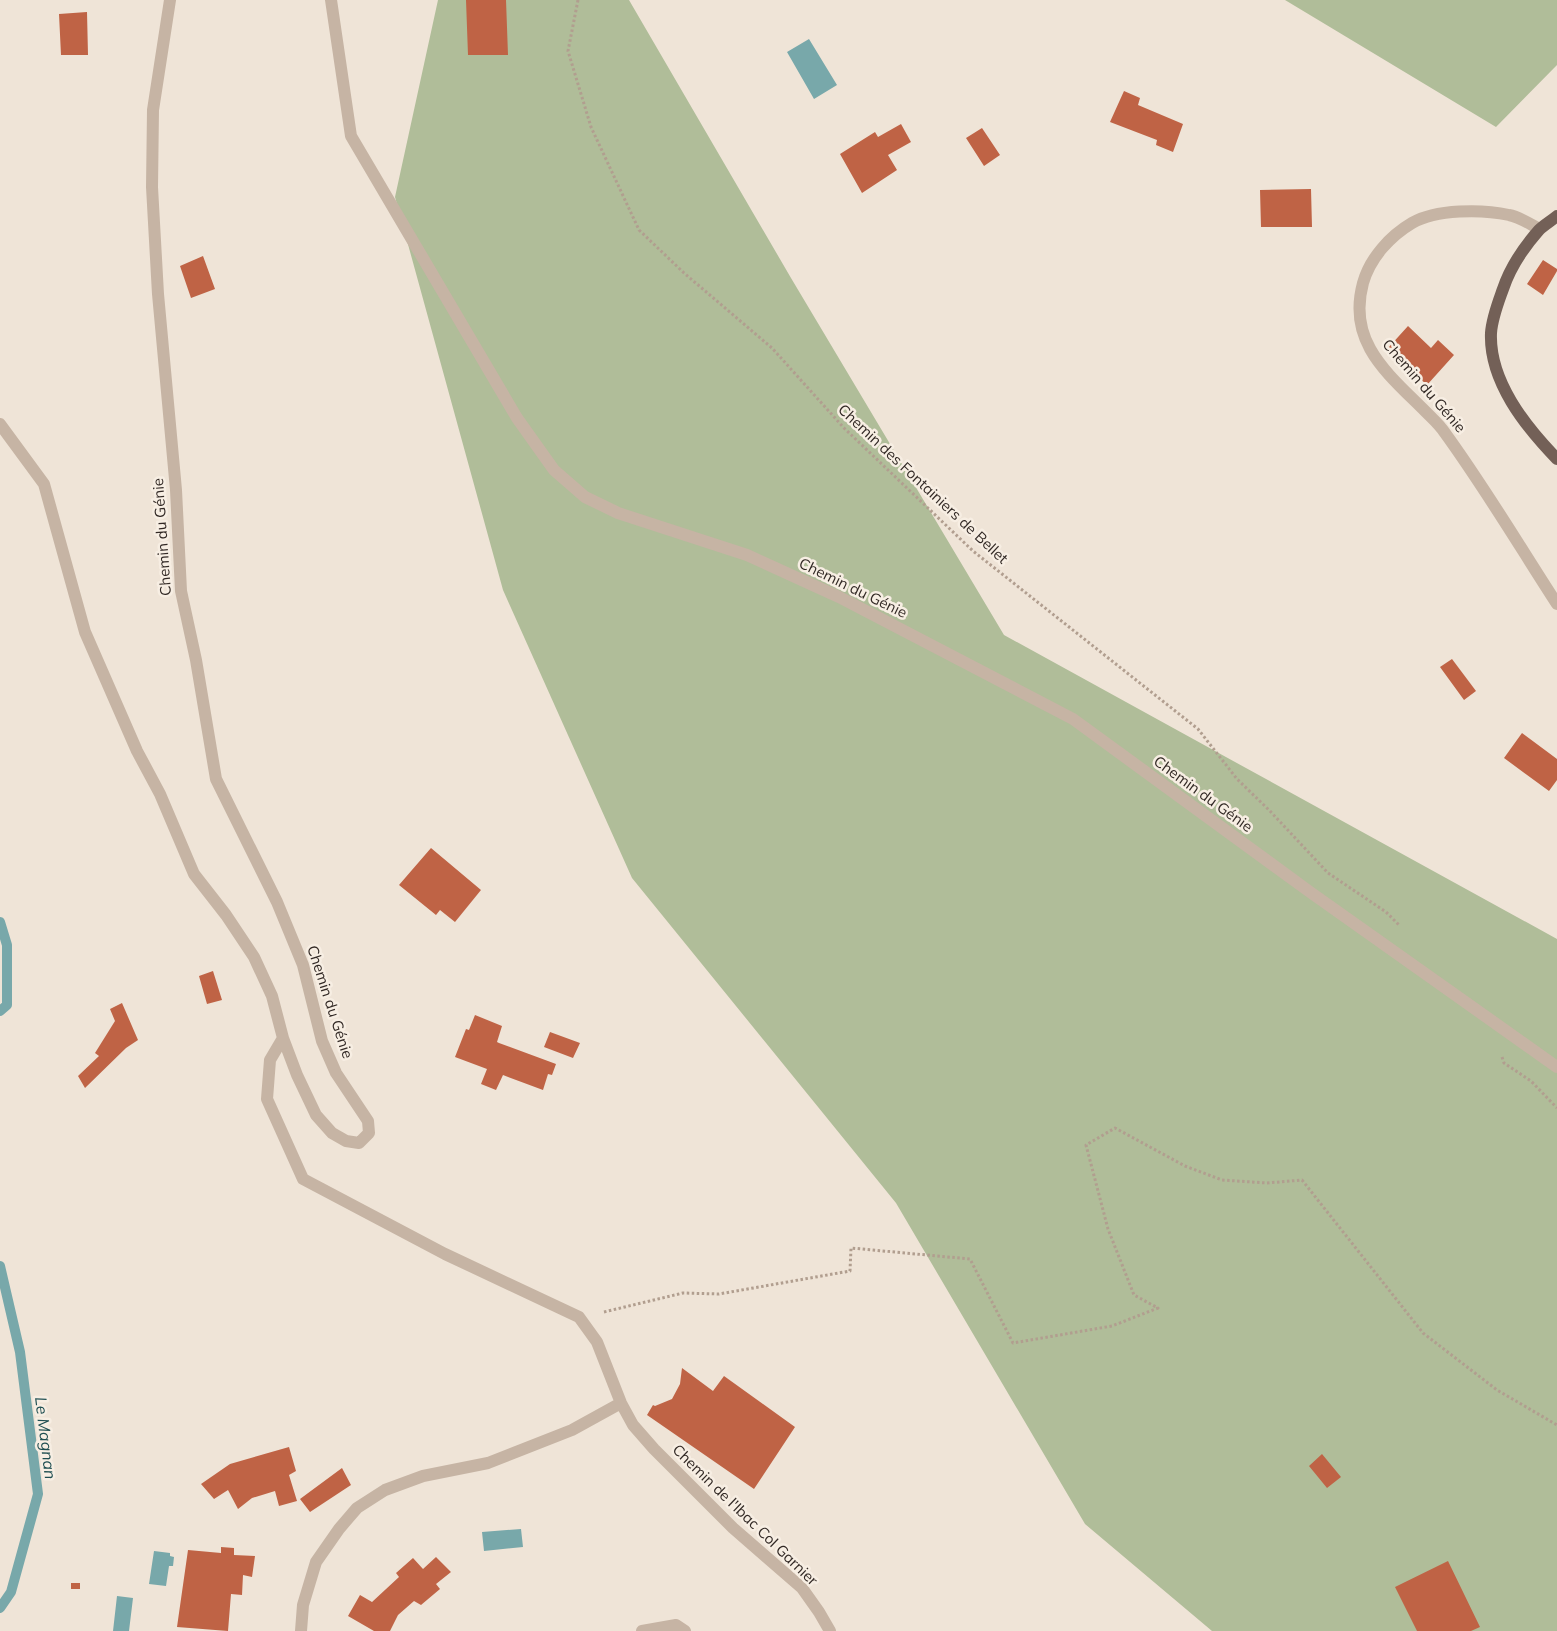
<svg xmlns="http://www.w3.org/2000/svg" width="1557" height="1631" viewBox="0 0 1557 1631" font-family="Mulish,sans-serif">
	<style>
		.green { fill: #b0bd99 }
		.water { fill: #78a8aa }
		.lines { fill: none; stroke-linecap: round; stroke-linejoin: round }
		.stream { stroke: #78a8aa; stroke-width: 10 }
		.building { fill: #bf6345 }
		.path { stroke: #b19e8f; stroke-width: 3; stroke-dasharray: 2.5 2.5; stroke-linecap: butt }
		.minor { stroke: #c6b4a4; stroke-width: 12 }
		.major { stroke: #736057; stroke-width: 12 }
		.labels { text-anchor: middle; stroke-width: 5; stroke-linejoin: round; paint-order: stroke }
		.street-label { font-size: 15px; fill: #322925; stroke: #f7eee3 }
		.water-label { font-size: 16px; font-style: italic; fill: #1e4d50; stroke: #f7eee3 }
	</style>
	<rect width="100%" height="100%" fill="#efe4d7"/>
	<path class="green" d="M438 0H629L791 278 1004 635 1557 939V1631H1212L1085 1524 896 1203 632 878 503 590 395 197Z
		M1285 0H1557V65L1496 127Z"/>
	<path class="water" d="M809 39 837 85 814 99 787 52Z
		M521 1529 523 1547 484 1551 482 1532Z
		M154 1551 170 1553V1556L174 1557 173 1566H169L166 1586 149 1584Z
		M117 1596 133 1598 129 1631H113Z"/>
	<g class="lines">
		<path class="stream" d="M0 922 7 945V1005L0 1011
			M0 1266 20 1352 38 1494 11 1592 0 1608"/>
	</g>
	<path class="building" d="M466 0H506L508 55H468Z
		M87 12 88 55H61L59 14Z
		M1124 91 1140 98 1138 105 1183 124 1173 152 1156 145 1157 140 1110 122Z
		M901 124 911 142 888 155 897 170 862 193 840 154 875 132 878 137Z
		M982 128 1000 155 984 166 966 138Z
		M1311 189 1312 227H1261L1260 190Z
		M203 256 215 289 191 298 180 266Z
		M1543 260 1557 269V271L1543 295 1527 284Z
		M1408 326 1431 348 1438 340 1454 355 1427 385 1391 352 1389 347Z
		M1452 659 1476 691 1464 700 1440 667Z
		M1522 733 1557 759V780L1549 791 1504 758Z
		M431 848 481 890 455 922 440 910 436 915 399 885Z
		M213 971 222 1000 207 1004 199 976Z
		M122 1003 138 1040 126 1048 85 1088 78 1076 99 1056 95 1053 115 1021 110 1009Z
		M475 1015 502 1026 497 1042 499 1043 556 1064 552 1075 548 1074 543 1090 503 1075 496 1090 481 1084 487 1069 455 1057 466 1029 469 1030Z
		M550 1032 580 1043 573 1058 544 1047Z
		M682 1368 713 1391 724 1376 795 1427 754 1489 647 1415 653 1405 655 1406 672 1399 680 1384Z
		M289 1447 296 1471 289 1475 297 1501 279 1506 275 1491 252 1498 238 1509 228 1490 214 1499 201 1484 230 1464Z
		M1322 1454 1341 1477 1327 1488 1309 1466Z
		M342 1468 351 1485 310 1512 300 1499Z
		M221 1547 234 1548V1555L255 1556 252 1577 243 1575 242 1595 231 1594 228 1631 177 1627 188 1550 221 1553Z
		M436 1557 451 1572 436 1584 440 1589 421 1605 414 1601 398 1615 390 1631H374L348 1616 360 1595 372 1602 399 1577 396 1573 413 1558 423 1569Z
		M1448 1561 1480 1627 1471 1631H1417L1395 1587Z
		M71 1583H80V1589H71Z"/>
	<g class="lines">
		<path class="path" d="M578 0 568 51 591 127 639 230 684 273 772 348 844 428 973 551 1198 729 1237 779 1269 810 1328 873 1386 912 1400 926
			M1502 1057 1504 1063 1531 1081 1557 1108
			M604 1312 683 1293 719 1294 850 1271 851 1248 970 1259 1013 1343 1112 1326 1158 1308 1134 1295 1108 1229 1086 1145 1115 1128 1185 1166 1222 1180 1267 1183 1302 1180 1423 1333 1497 1390 1557 1425"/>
		<path class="minor" d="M331 0 351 136 517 418 554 470 585 497 618 513 747 555 839 597 1073 719 1310 892 1557 1067
			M1539 229C1530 224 1520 217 1509 215 1482 209 1436 209 1412 223 1390 236 1370 258 1363 283 1347 342 1387 373 1425 411 1432 418 1440 425 1445 433 1485 488 1520 547 1557 604
			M0 424 44 484 85 632 137 751 160 794 194 874 226 915 254 957 272 996 283 1038 297 1075 316 1115 332 1133 346 1141 359 1143 369 1133 368 1121 336 1073 322 1041 303 965 277 902 216 779 196 660 181 591 176 490 158 294 152 187 153 110 170 0
			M283 1038 270 1060 267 1099 303 1179 445 1254 579 1317 597 1342 621 1403 633 1425 654 1449 733 1528 802 1588 819 1612 830 1631
			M301 1631 303 1605 316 1562 339 1529 357 1508 385 1490 423 1476 488 1463 572 1430 621 1403
			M642 1631 676 1625 685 1631"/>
		<path class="major" d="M1557 216C1551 221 1544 225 1539 230 1524 247 1510 268 1503 289 1498 303 1492 318 1491 333 1489 381 1525 426 1557 459"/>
	</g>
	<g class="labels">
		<g class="street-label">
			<text transform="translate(1424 386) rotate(49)" y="5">Chemin du Génie</text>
			<text transform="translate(923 484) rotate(43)" y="5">Chemin des Fontainiers de Bellet</text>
			<text transform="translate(162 537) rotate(-94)" y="5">Chemin du Génie</text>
			<text transform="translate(853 588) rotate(26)" y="5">Chemin du Génie</text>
			<text transform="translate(1203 794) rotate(36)" y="5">Chemin du Génie</text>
			<text transform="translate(330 1002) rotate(72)" y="5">Chemin du Génie</text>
			<text transform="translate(745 1515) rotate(44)" y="5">Chemin de l'Ibac Col Garnier</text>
		</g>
		<g class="water-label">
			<text transform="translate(46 1438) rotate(83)" y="6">Le Magnan</text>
		</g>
	</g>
</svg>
